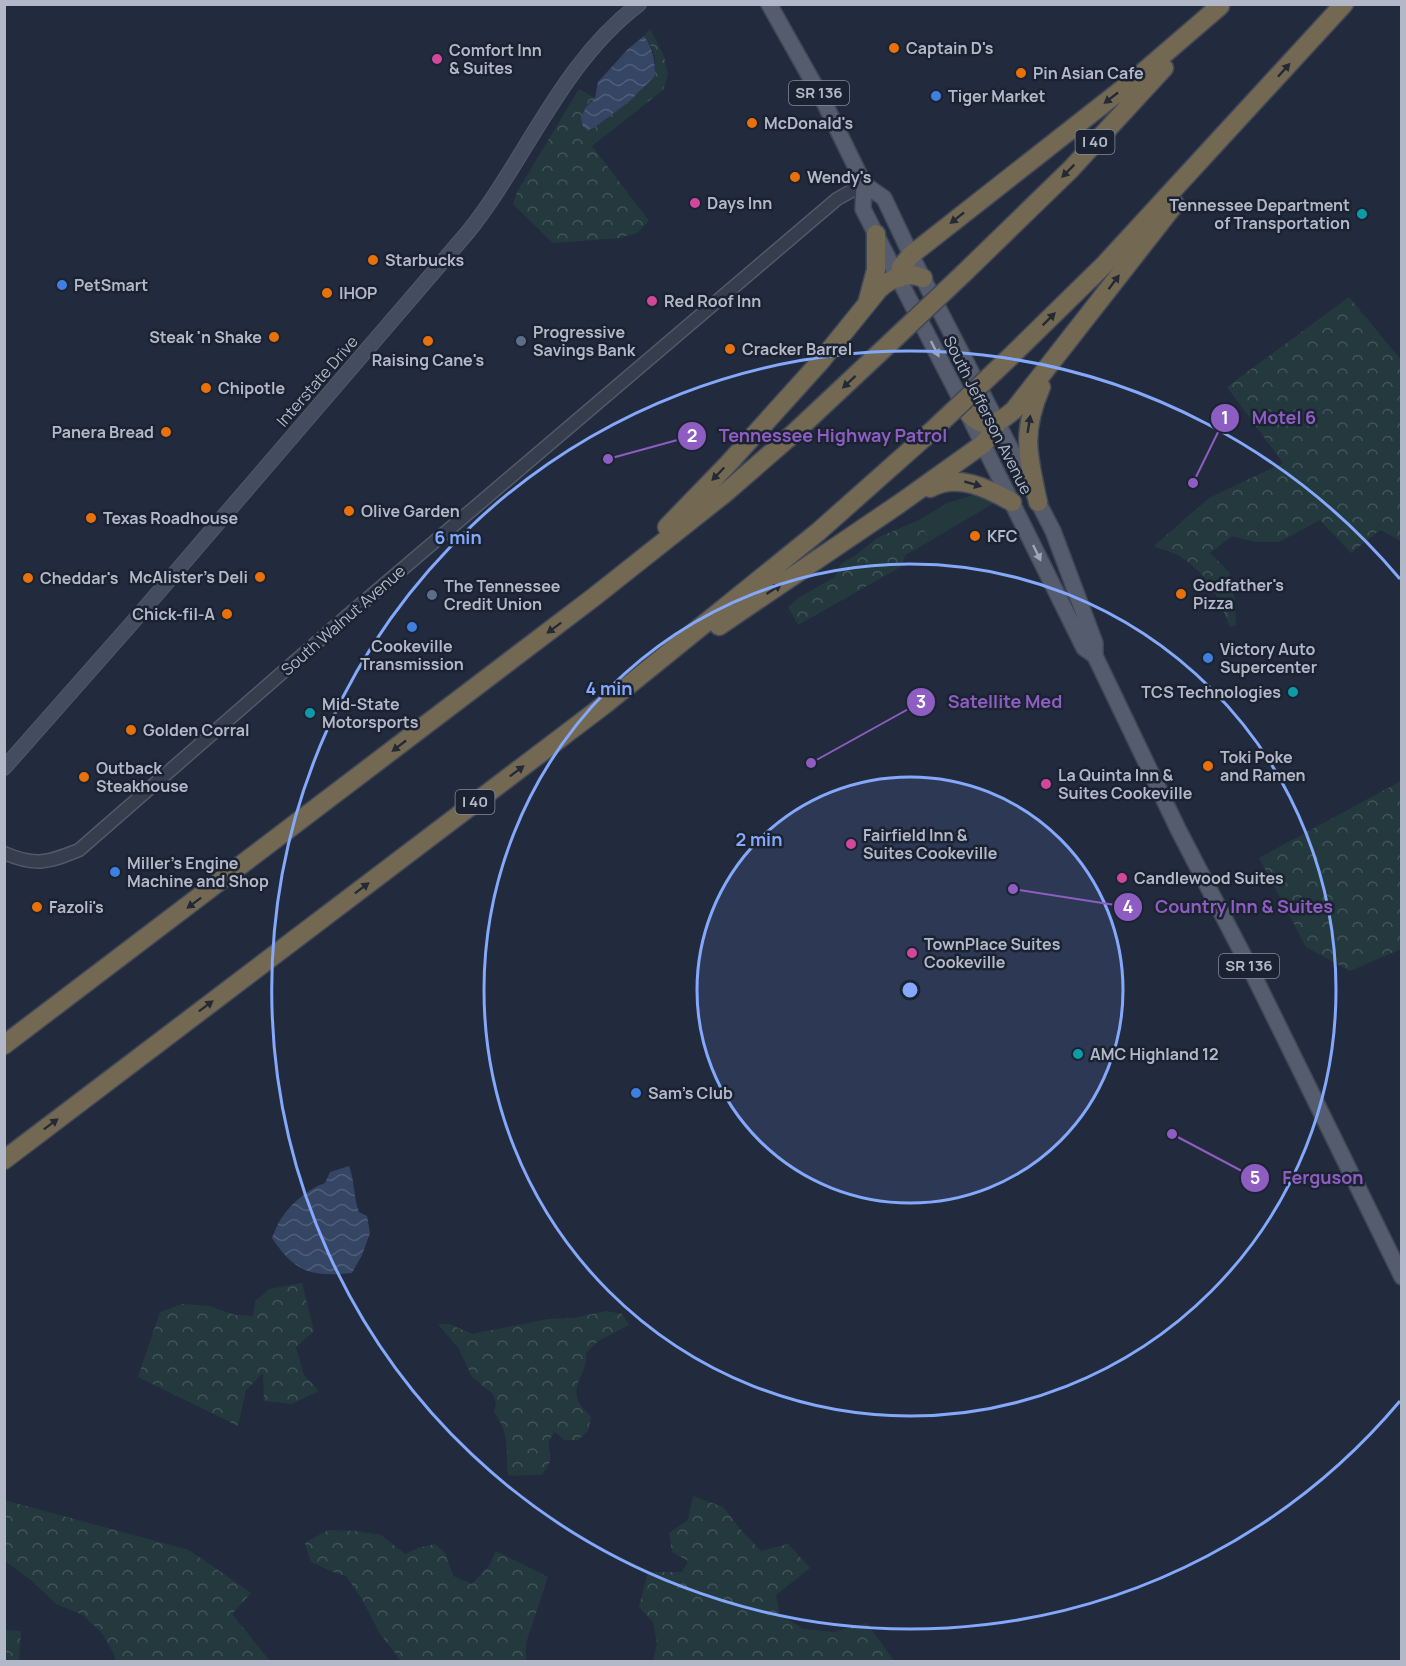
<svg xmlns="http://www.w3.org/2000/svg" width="1406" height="1666" viewBox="0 0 1406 1666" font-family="Manrope,sans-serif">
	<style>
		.green { fill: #24393e }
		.forest { fill: url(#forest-crowns) }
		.water { fill: url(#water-waves) }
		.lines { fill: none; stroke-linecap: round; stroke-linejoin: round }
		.tertiary-casing { stroke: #515868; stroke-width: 15 }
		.secondary-casing { stroke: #515868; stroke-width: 16 }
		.primary-casing { stroke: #3f4756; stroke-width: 18 }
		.motorway-casing { stroke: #414858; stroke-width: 21 }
		.tertiary { stroke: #363e4d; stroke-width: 12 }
		.secondary { stroke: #444c60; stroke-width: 14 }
		.primary { stroke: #545c6d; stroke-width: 15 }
		.motorway { stroke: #736953; stroke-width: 18 }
		.motorway-bridge-casing { stroke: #414858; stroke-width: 21; stroke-linecap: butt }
		.motorway-bridge { stroke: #736953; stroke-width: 18 }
		.oneway { fill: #242a35 }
		.oneway2 { fill: #9fa6b6 }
		.ring { fill: none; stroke: #84a8fb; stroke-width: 3 }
		.food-dot { fill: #e8710a; stroke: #1b2332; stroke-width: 2 }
		.hotel-dot { fill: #d1479c; stroke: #1b2332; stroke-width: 2 }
		.shop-dot { fill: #3f7fe0; stroke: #1b2332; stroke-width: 2 }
		.culture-dot { fill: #0f9aa8; stroke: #1b2332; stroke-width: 2 }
		.service-dot { fill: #5c6f8a; stroke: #1b2332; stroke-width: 2 }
		.labels { text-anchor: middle; stroke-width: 5; stroke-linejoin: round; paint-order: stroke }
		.shield { fill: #1b2332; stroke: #858b9b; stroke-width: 1.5 }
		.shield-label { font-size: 15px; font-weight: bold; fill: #b2b8c8 }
		.poi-label { font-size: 16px; font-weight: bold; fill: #b2b8c8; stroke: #1b2332; text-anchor: start }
		.street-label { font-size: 16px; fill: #b2b8c8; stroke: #1b2332 }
		.centre { fill: #84a8fb; stroke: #1b2332; stroke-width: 3 }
		.ring-label { font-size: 18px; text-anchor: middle; font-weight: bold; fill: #84a8fb; stroke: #1b2332; stroke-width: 5; stroke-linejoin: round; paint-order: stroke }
		.leader { fill: none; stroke: #8e5dc2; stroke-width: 2 }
		.callout-dot { fill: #8e5dc2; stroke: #1b2332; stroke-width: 2 }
		.mark-label { font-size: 18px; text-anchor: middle; font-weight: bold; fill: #fff }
		.callout-label { font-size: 18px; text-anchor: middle; font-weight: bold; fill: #8e5dc2; stroke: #1b2332; stroke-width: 5; stroke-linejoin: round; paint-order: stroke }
	</style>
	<defs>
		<pattern id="forest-crowns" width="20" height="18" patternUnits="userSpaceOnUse" patternTransform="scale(1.5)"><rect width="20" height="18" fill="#24393e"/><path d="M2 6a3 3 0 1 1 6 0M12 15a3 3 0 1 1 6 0" fill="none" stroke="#415458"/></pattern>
		<pattern id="water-waves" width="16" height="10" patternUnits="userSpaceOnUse" patternTransform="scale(1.5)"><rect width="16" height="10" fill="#354564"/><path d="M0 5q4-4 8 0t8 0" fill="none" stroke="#505e79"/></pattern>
	</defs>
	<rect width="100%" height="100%" fill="#222b3d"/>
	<path class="green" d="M980 493 999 500 930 541 919 520 947 503Z"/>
	<path class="forest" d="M650 29 664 56 668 75 663 90 592 146 649 221 637 233 620 238 553 243 513 204 517 192 579 89 595 98 586 107 595 127C623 103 679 79 644 36Z
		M1349 297 1401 360V541L1380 530 1351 553 1320 520 1279 542H1255L1232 536 1210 553 1229 572 1234 594 1236 625 1230 627C1218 597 1210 576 1181 557 1174 552 1163 550 1154 546L1209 498 1283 463 1227 387Z
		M919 520 930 541 905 555 902 566 798 625 788 607 800 597 835 577 841 564 856 555 877 538Z
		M1401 781V949L1350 971 1306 947 1259 858Z
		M302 1283 314 1331 296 1347 304 1375 319 1391 292 1404 264 1401 263 1373 246 1390 238 1426 138 1377 160 1312 182 1304 209 1306 235 1315 253 1316 255 1301 270 1289Z
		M606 1311 622 1314 629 1325 598 1341 586 1353C589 1369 573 1381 577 1397 578 1404 586 1411 591 1417L588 1431 578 1440H564L555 1432C543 1446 552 1449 550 1461 549 1466 544 1471 542 1475 530 1474 519 1477 508 1475 506 1450 510 1433 494 1412L496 1403 493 1394 472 1377 459 1349 438 1324H449L472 1334 548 1319 574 1318Z
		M693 1496 723 1507 741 1530 761 1551 788 1544 810 1568 776 1595 779 1613 803 1629 834 1632 867 1623 894 1661H653L657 1643 653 1622 639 1607 648 1572H682L688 1561 672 1552 669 1533 688 1520Z
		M4 1500 189 1550 251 1593 232 1614 270 1661H114L115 1656 102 1633 83 1615 56 1604 31 1580 5 1561Z
		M328 1530 355 1531 381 1535 405 1554 418 1548 435 1544 445 1553 453 1576 472 1584 489 1566 496 1551 548 1577 526 1643V1661H401L379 1632 362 1599 346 1576 333 1572 311 1562 305 1543Z
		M5 1630 21 1631 19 1658 22 1661H5Z"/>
	<path class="water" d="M644 36C653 48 655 61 655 76L630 101 595 127 588 130 583 127 581 118 586 107 595 98 598 82 628 49Z
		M349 1166C355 1181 353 1197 359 1212L367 1216 370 1233 362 1255 352 1273C312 1277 295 1273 272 1238 275 1231 278 1222 283 1216 293 1202 308 1189 325 1183L330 1172Z"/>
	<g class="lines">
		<g class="tertiary-casing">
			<path id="tertiary" d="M4 853C36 867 49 862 79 850L339 623 837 199 864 184"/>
		</g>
		<g class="secondary-casing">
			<path id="secondary" d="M4 768 132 623 468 232C527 158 561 63 639 4"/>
		</g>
		<g class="primary-casing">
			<path id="primary" d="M769 4 823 100 864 184 863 209 966 410 1084 648 1095 656
				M864 184 884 198 911 255 1053 531 1095 643V656L1178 829 1251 970 1402 1277"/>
		</g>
		<g class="motorway-casing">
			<path id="motorway" d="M963 274 1071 169 1164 68
				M899 278 901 267 911 255 1134 80 1220 6
				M868 300 876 270V234
				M1007 360 1104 265 1344 4
				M966 410C982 431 997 425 1014 410L1175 204
				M930 488C958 473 987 488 1012 502
				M1038 502C1028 456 1021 433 1041 387
				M667 527 728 464 820 362 879 289C891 278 908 271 923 278
				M719 626 899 504 983 444 990 436 997 422
				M4 1045 594 597 724 494 793 434 891 342
				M4 1160 604 705 818 532 934 429"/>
		</g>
		<use href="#tertiary" class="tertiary"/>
		<use href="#secondary" class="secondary"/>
		<use href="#primary" class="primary"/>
		<use href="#motorway" class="motorway"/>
		<g class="motorway-bridge-casing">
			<path id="motorway-bridge" d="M891 342 963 274
				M934 429 1007 360"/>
		</g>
		<use href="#motorway-bridge" class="motorway-bridge"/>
	</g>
	<defs><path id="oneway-solid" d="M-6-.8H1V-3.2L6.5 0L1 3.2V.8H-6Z" transform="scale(1.5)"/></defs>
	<g class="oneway">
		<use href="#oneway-solid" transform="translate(1284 70) rotate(-48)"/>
		<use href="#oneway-solid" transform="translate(1111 98) rotate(142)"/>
		<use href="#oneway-solid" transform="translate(1068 171) rotate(135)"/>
		<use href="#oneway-solid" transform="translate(957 218) rotate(142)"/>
		<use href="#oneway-solid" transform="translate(1114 282) rotate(-53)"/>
		<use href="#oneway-solid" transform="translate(1049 319) rotate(-45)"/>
		<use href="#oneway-solid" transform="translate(849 382) rotate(137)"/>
		<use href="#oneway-solid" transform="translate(1029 424) rotate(-81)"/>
		<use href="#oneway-solid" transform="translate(718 474) rotate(134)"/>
		<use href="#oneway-solid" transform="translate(973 484) rotate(16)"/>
		<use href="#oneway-solid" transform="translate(774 589) rotate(-34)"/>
		<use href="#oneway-solid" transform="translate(554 628) rotate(143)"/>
		<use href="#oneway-solid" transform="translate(399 746) rotate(142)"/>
		<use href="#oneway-solid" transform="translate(517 771) rotate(-37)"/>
		<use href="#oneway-solid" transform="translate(362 888) rotate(-37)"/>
		<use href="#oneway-solid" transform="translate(194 903) rotate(143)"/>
		<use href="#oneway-solid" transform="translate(206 1006) rotate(-37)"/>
		<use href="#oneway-solid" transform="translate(51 1124) rotate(-37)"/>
	</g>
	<g class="oneway2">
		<use href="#oneway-solid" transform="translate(935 349) rotate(63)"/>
		<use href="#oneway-solid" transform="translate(1037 553) rotate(64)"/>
	</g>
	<circle cx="910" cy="990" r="213" fill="#84a8fb" fill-opacity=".12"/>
	<g class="ring">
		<circle cx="910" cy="990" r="213"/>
		<circle cx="910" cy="990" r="426"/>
		<path d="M1400 1401A639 639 0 1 1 1400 579"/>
	</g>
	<g class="food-dot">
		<circle cx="894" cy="48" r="6"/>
		<circle cx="1021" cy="73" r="6"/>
		<circle cx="752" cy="123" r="6"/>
		<circle cx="795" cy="177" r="6"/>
		<circle cx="373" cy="260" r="6"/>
		<circle cx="327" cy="293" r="6"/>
		<circle cx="274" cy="337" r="6"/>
		<circle cx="428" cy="341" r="6"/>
		<circle cx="730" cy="349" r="6"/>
		<circle cx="206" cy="388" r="6"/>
		<circle cx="166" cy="432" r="6"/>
		<circle cx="349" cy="511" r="6"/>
		<circle cx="91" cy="518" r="6"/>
		<circle cx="975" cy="536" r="6"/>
		<circle cx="260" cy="577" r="6"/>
		<circle cx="28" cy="578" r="6"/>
		<circle cx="1181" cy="594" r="6"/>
		<circle cx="227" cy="614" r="6"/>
		<circle cx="131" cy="730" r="6"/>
		<circle cx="1208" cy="766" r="6"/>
		<circle cx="84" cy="777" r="6"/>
		<circle cx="37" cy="907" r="6"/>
	</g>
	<g class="hotel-dot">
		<circle cx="437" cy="59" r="6"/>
		<circle cx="695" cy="203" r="6"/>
		<circle cx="652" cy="301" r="6"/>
		<circle cx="1046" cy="784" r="6"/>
		<circle cx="851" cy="844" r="6"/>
		<circle cx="1122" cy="878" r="6"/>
		<circle cx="912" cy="953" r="6"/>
	</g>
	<g class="shop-dot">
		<circle cx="936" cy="96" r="6"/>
		<circle cx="62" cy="285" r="6"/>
		<circle cx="412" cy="627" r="6"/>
		<circle cx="1208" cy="658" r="6"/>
		<circle cx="115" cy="872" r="6"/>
		<circle cx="636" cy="1093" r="6"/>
	</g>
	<g class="culture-dot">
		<circle cx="1362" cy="214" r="6"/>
		<circle cx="1293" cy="692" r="6"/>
		<circle cx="310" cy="713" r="6"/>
		<circle cx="1078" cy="1054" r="6"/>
	</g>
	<g class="service-dot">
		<circle cx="521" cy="341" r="6"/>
		<circle cx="432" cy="595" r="6"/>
	</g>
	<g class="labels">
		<g class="shield">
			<rect x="789" y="81" width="60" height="24" rx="4.5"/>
			<rect x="1075.5" y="130" width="39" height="24" rx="4.5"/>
			<rect x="455.5" y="790" width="39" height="24" rx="4.5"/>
			<rect x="1219" y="954" width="60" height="24" rx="4.5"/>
		</g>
		<g class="shield-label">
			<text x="819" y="98">SR 136</text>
			<text x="1095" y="147">I 40</text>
			<text x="475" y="807">I 40</text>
			<text x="1249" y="971">SR 136</text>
		</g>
		<g class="poi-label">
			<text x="906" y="54">Captain D's</text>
			<text x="449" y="56">Comfort Inn<tspan x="449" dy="18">&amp; Suites</tspan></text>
			<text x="1033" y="79">Pin Asian Cafe</text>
			<text x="948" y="102">Tiger Market</text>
			<text x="764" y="129">McDonald's</text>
			<text x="807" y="183">Wendy's</text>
			<text x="707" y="209">Days Inn</text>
			<text x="1350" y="211" text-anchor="end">Tennessee Department<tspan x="1350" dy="18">of Transportation</tspan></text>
			<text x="385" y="266">Starbucks</text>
			<text x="74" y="291">PetSmart</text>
			<text x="339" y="299">IHOP</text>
			<text x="664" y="307">Red Roof Inn</text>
			<text x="533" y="338">Progressive<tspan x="533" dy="18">Savings Bank</tspan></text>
			<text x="262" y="343" text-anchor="end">Steak 'n Shake</text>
			<text x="742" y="355">Cracker Barrel</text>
			<text x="428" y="366" text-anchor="middle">Raising Cane's</text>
			<text x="218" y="394">Chipotle</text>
			<text x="154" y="438" text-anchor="end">Panera Bread</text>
			<text x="361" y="517">Olive Garden</text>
			<text x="103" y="524">Texas Roadhouse</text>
			<text x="987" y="542">KFC</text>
			<text x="248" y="583" text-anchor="end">McAlister's Deli</text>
			<text x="40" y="584">Cheddar's</text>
			<text x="1193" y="591">Godfather's<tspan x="1193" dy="18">Pizza</tspan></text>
			<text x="444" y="592">The Tennessee<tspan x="444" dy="18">Credit Union</tspan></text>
			<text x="215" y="620" text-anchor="end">Chick-fil-A</text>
			<text x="412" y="652" text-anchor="middle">Cookeville<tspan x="412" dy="18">Transmission</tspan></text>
			<text x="1220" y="655">Victory Auto<tspan x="1220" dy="18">Supercenter</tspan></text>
			<text x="1281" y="698" text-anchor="end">TCS Technologies</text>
			<text x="322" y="710">Mid-State<tspan x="322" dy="18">Motorsports</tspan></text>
			<text x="143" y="736">Golden Corral</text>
			<text x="1220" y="763">Toki Poke<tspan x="1220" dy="18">and Ramen</tspan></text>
			<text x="96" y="774">Outback<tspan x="96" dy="18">Steakhouse</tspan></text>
			<text x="1058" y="781">La Quinta Inn &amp;<tspan x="1058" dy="18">Suites Cookeville</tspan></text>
			<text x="863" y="841">Fairfield Inn &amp;<tspan x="863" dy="18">Suites Cookeville</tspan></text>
			<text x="127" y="869">Miller's Engine<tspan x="127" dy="18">Machine and Shop</tspan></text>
			<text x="1134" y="884">Candlewood Suites</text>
			<text x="49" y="913">Fazoli's</text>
			<text x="924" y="950">TownPlace Suites<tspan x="924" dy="18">Cookeville</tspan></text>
			<text x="1090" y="1060">AMC Highland 12</text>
			<text x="648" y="1099">Sam's Club</text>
		</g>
		<g class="street-label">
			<text transform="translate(317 381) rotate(-49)" y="6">Interstate Drive</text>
			<text transform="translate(988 415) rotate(63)" y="6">South Jefferson Avenue</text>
			<text transform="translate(343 620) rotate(-41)" y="6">South Walnut Avenue</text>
		</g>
	</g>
	<circle cx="910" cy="990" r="9" class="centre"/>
	<g class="ring-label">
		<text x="458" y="544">6 min</text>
		<text x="609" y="695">4 min</text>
		<text x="759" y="846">2 min</text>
	</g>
	<path class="leader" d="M1193 483L1225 418M608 459L692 436M811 763L921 702M1013 889L1128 907M1172 1134L1255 1178"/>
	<g class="callout-dot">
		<circle cx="1193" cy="483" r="6"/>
		<circle cx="608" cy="459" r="6"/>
		<circle cx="811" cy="763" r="6"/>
		<circle cx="1013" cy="889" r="6"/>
		<circle cx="1172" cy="1134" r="6"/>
		<circle cx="1225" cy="418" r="15"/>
		<circle cx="692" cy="436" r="15"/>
		<circle cx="921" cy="702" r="15"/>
		<circle cx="1128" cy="907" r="15"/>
		<circle cx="1255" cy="1178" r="15"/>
	</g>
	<g class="mark-label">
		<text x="1225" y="424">1</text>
		<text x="692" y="442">2</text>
		<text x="921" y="708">3</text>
		<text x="1128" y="913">4</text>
		<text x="1255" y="1184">5</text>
	</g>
	<g class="callout-label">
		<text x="1284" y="424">Motel 6</text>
		<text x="833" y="442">Tennessee Highway Patrol</text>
		<text x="1005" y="708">Satellite Med</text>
		<text x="1244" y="913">Country Inn &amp; Suites</text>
		<text x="1323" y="1184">Ferguson</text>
	</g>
	<rect width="1406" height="1666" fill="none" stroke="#b2b8c8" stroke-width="12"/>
</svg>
